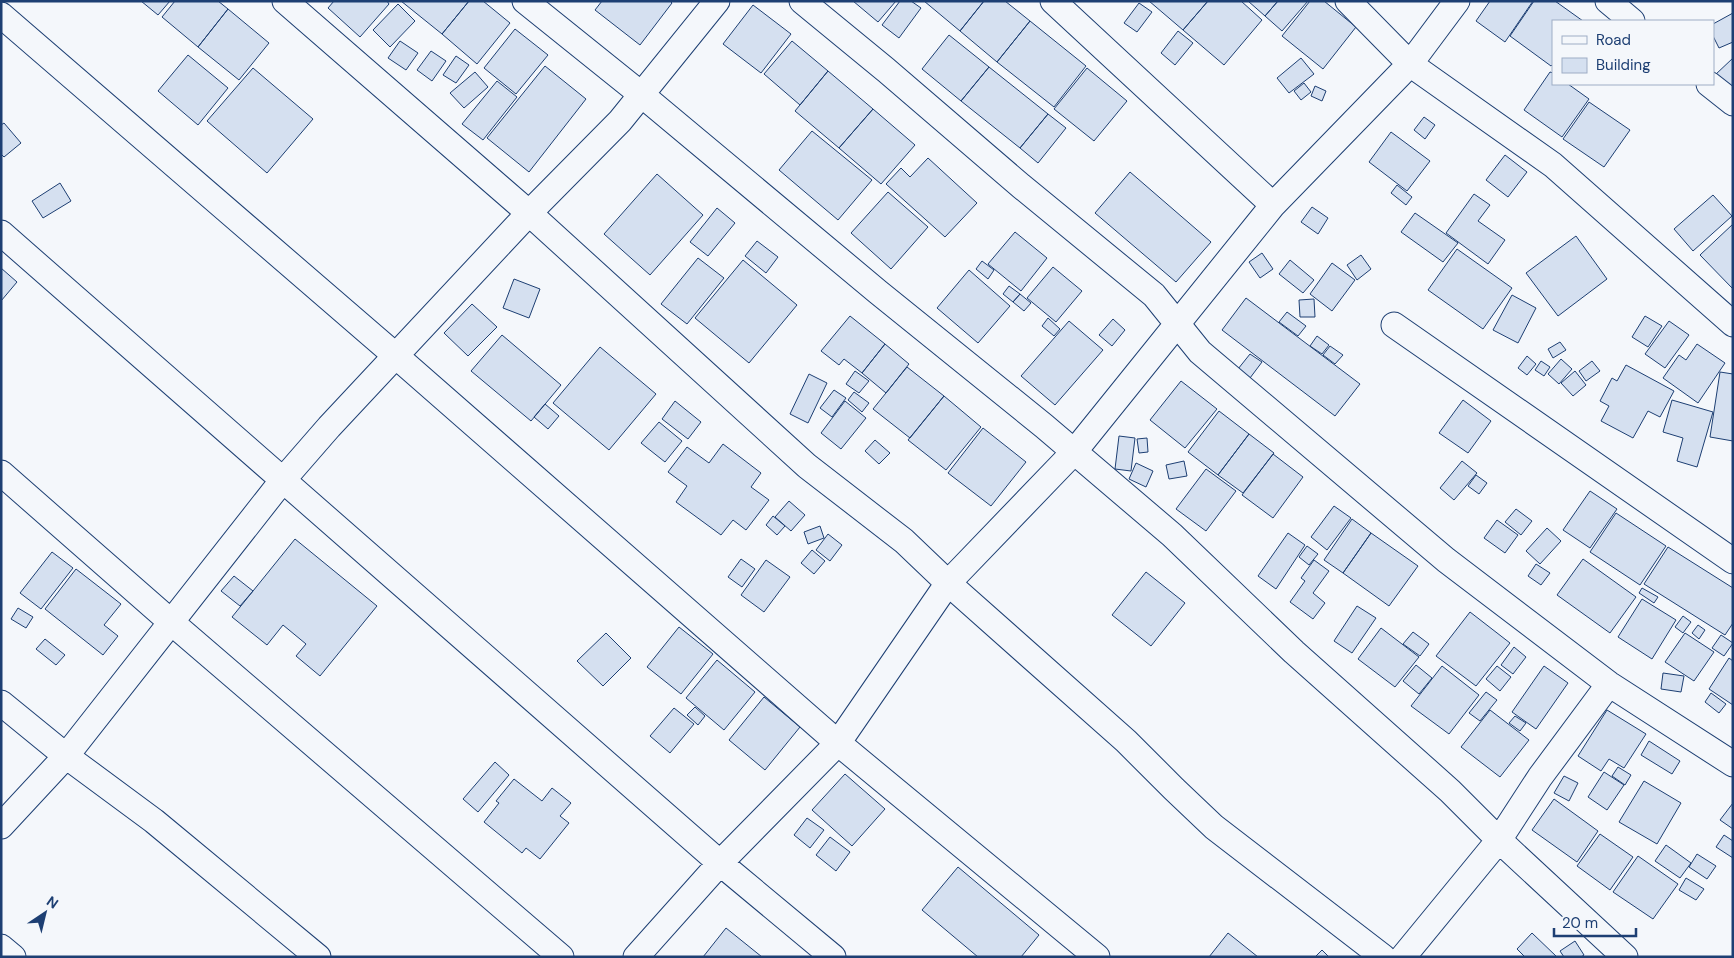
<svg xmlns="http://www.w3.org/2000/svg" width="1734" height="958" viewBox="0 0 1734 958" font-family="'DM Sans',sans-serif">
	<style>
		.building { fill: #d5e0f0; stroke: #1d3f73 }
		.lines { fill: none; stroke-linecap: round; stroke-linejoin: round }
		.minor-casing { stroke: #1d3f73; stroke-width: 27 }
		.minor { stroke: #f4f7fb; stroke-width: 25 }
	</style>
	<rect width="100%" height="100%" fill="#f4f7fb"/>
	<path class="building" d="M141 1H170L158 15Z
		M175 1H218L228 9 198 47 162 17Z
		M334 1H387L389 4 360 37 328 8Z
		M401 1H469L442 34Z
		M469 1H483L510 23 477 64 442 34Z
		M602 1H670L672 3 640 45 595 10Z
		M853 1H896L878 22Z
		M900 1H911L921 8 899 38 882 25Z
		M924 1H984L960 31Z
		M984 1H1005L1030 21 997 62 960 31Z
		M1149 1H1208L1183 30Z
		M1208 1H1241L1262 20 1224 65 1183 30Z
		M1248 1H1278L1265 16Z
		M1278 1H1308L1282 31 1265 16Z
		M1310 1H1324L1356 27 1323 69 1282 36Z
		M1490 1H1533L1505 42 1476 21Z
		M1534 1H1555L1583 21H1553V64L1551 66 1510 36Z
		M1139 3 1152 12 1137 32 1124 23Z
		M398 4 415 21 390 47 373 30Z
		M753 5 791 34 761 73 723 44Z
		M228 9 269 43 239 80 198 47Z
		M1733 13V42L1719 48 1713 36V24Z
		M1030 21 1086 66 1054 107 997 62Z
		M515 29 548 55 516 94 484 68Z
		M1178 31 1193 43 1175 65 1161 53Z
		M949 35 989 67 961 101 922 69Z
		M400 41 418 53 406 70 388 58Z
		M792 41 828 71 800 105 764 74Z
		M431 51 446 61 432 81 417 70Z
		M188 55 228 88 198 125 158 91Z
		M456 56 469 65 456 83 443 75Z
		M1301 58 1314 74 1289 93 1277 78Z
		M1733 58V93L1715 75Z
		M545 66 586 99 529 172 487 138Z
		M989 67 1048 114 1020 148 961 101Z
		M253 68 313 119 267 173 207 121Z
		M1087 68 1127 101 1094 141 1054 109Z
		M828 71 873 109 839 148 795 111Z
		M475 72 488 87 464 108 450 93Z
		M1550 72 1553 73V84H1568L1589 99 1562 137 1524 110Z
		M497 81 517 97 483 140 462 124Z
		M1304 83 1311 92 1301 100 1294 91Z
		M1315 86 1326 91 1322 101 1311 96Z
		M1589 102 1630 130 1604 167 1563 139Z
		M873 109 915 145 881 184 839 148Z
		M1048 114 1066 128 1038 163 1020 148Z
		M1424 117 1435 125 1425 139 1414 130Z
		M4 123 21 143 4 157 1 154V125Z
		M812 131 872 180 838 220 779 170Z
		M1391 132 1430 161 1407 191 1369 162Z
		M1505 155 1527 172 1508 197 1486 180Z
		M928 158 977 203 945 237 886 184 901 168 910 177Z
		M1130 172 1211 242 1176 282 1095 213Z
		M657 174 703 215 650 275 604 234Z
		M60 183 71 201 43 218 32 201Z
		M1397 185 1412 197 1406 205 1391 193Z
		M888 192 928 227 891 269 851 233Z
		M1474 194 1490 205 1478 221 1505 240 1488 264 1446 233Z
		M1713 195 1732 216 1693 251 1674 229Z
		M1312 207 1328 218 1318 234 1301 222Z
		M717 208 735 223 708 256 690 242Z
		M1415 213 1458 243 1443 262 1401 232Z
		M1733 224V289L1700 255Z
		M1015 232 1047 258 1021 291 988 264Z
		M1576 236 1607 279 1558 316 1526 273Z
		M757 241 778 257 766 273 745 256Z
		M1457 249 1512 288 1483 329 1428 290Z
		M1262 253 1273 269 1260 278 1249 262Z
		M1361 255 1371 269 1357 280 1347 265Z
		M698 258 724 278 687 324 661 304Z
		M743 260 797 305 749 363 695 318Z
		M1290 260 1314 280 1303 293 1279 274Z
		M982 261 994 270 988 279 976 269Z
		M1332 263 1355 280 1332 311 1310 294Z
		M1053 267 1082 291 1056 322 1027 298Z
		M1 268 17 282 1 301Z
		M969 270 1010 306 978 343 937 308Z
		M514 279 540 289 529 318 503 308Z
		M1009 286 1020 294 1013 302 1003 294Z
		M1020 294 1031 303 1024 311 1013 302Z
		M1512 295 1536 308 1518 343 1493 330Z
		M1246 298 1360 384 1335 416 1222 330Z
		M1314 299 1315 317H1300L1299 300Z
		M472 304 497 327 468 356 444 333Z
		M1287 312 1306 326 1298 336 1279 322Z
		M850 316 885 344 862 373 844 359 839 365 821 351Z
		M1645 316 1662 326 1648 347 1632 337Z
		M1048 318 1060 329 1054 336 1042 326Z
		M1113 319 1125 330 1112 346 1099 335Z
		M1069 321 1103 350 1055 405 1021 376Z
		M1669 321 1689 335 1665 368 1645 354Z
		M502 335 561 385 531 421 471 371Z
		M1317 336 1329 345 1322 354 1310 346Z
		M1560 342 1566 350 1553 358 1548 349Z
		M885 344 909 364 886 393 862 373Z
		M1697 344 1725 363 1698 403 1663 378 1679 355 1686 360Z
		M1330 346 1343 355 1335 364 1323 355Z
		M600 347 656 394 609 450 553 403Z
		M1250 354 1262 362 1250 378 1238 369Z
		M1527 356 1536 364 1527 375 1518 368Z
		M1561 359 1572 369 1559 384 1548 374Z
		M1541 361 1550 367 1544 376 1535 370Z
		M1592 361 1600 371 1586 381 1579 371Z
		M1626 365 1674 391 1660 417 1648 411 1633 438 1601 421 1609 406 1600 401 1612 378 1617 381Z
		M907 367 944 396 910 438 873 409Z
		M855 371 869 381 859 393 846 384Z
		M1575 371 1586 385 1573 396 1561 383Z
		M1720 372 1733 374V441L1710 437Z
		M809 374 827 383 808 423 790 414Z
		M1181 381 1217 409 1185 448 1150 420Z
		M834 390 846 398 832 417 820 408Z
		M854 392 869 403 862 412 848 400Z
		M944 396 981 427 946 470 908 440Z
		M1463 400 1491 421 1468 453 1439 433Z
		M1672 400 1713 412 1697 467 1677 461 1683 438 1663 432Z
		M675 401 701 422 688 439 662 419Z
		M845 401 866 418 841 449 821 433Z
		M545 404 559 416 548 429 534 417Z
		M1219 411 1249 434 1218 475 1188 452Z
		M659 422 682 441 665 462 641 443Z
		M983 428 1026 462 991 506 948 473Z
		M1249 434 1274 453 1243 493 1218 475Z
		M1119 436 1135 438 1131 471 1115 469Z
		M1147 438 1148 452 1139 453 1137 439Z
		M875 440 890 453 879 464 865 451Z
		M723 444 761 473 751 487 769 500 746 530 733 520 721 535 676 502 687 486 668 472 687 447 709 463Z
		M1273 454 1303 477 1273 518 1242 495Z
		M1184 461 1187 476 1169 479 1166 465Z
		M1462 461 1477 473 1454 500 1440 488Z
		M1136 463 1153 471 1146 487 1129 479Z
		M1206 469 1236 491 1206 531 1176 509Z
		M1476 475 1487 483 1479 494 1468 486Z
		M1590 491 1617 509 1590 548 1563 530Z
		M789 501 805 515 791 531 775 517Z
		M1334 506 1351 518 1327 550 1311 537Z
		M1516 509 1532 521 1521 535 1505 522Z
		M1616 513 1666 546 1640 585 1590 552Z
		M773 516 785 526 777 535 766 525Z
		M1352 519 1371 533 1343 573 1324 560Z
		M1497 520 1518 535 1505 553 1484 538Z
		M820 526 824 538 808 544 804 532Z
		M1547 528 1561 541 1540 564 1526 551Z
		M1288 533 1305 545 1276 589 1258 576Z
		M1371 533 1418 566 1389 606 1343 573Z
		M828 534 842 545 830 561 816 550Z
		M295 539 377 606 320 676 296 656 306 644 283 625 267 645 232 617Z
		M1307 546 1318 554 1309 565 1299 557Z
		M1668 547 1733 588V623L1725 635 1644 584Z
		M812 550 825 561 814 574 801 563Z
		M52 552 73 568 41 609 20 593Z
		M741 559 755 569 742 587 728 577Z
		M1583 559 1636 597 1610 633 1557 595Z
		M766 560 790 577 764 612 741 595Z
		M1314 560 1329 571 1313 593 1325 603 1313 619 1290 602 1305 581 1301 578Z
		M1536 564 1550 573 1541 585 1528 576Z
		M76 569 121 604 104 625 118 636 103 655 45 609Z
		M1146 572 1185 603 1151 646 1112 615Z
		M234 576 253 591 240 606 221 591Z
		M1642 588 1658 597 1654 603 1639 593Z
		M1642 599 1676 620 1652 659 1618 637Z
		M1357 606 1376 618 1352 653 1334 641Z
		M18 608 33 617 26 628 11 619Z
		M1470 612 1510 643 1476 686 1436 656Z
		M1683 616 1691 622 1683 633 1675 627Z
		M1698 625 1705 630 1699 639 1692 633Z
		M679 627 713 654 681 694 647 667Z
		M1381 628 1419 657 1395 687 1358 659Z
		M1413 632 1429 644 1420 656 1403 644Z
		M606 633 631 658 603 686 577 661Z
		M1685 633 1714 652 1694 681 1665 662Z
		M1721 635 1733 643 1724 656 1712 648Z
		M45 639 65 655 56 665 36 649Z
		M1514 647 1526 657 1513 674 1501 665Z
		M1729 658 1733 661V705L1709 689Z
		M717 660 755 692 724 730 686 698Z
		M1416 665 1432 678 1419 694 1403 681Z
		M1442 666 1479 695 1449 734 1411 706Z
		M1497 666 1511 677 1500 691 1486 679Z
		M1544 666 1568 683 1536 729 1512 712Z
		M1663 673 1684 676 1681 692 1661 689Z
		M1486 692 1497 700 1480 721 1469 713Z
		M1711 693 1726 704 1719 713 1705 702Z
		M764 697 800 727 765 770 729 740Z
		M695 707 705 716 698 725 687 715Z
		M674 708 694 724 670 753 650 736Z
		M1490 710 1529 740 1500 777 1461 747Z
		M1607 710 1646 734 1624 768 1609 759 1601 771 1578 756Z
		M1515 716 1526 723 1520 731 1509 723Z
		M1649 741 1680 761 1672 774 1641 755Z
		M495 762 509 775 478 812 463 799Z
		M1618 767 1631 775 1625 785 1612 776Z
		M1604 772 1624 785 1607 810 1588 797Z
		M845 774 885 809 852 846 812 810Z
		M1564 776 1578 783 1569 801 1554 793Z
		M514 779 542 801 552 788 571 803 560 816 569 823 540 859 526 848 522 853 484 822 499 803 496 801Z
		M1644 781 1681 803 1657 844 1619 822Z
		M1554 799 1598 831 1577 862 1532 830Z
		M1733 803V829L1720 820Z
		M807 818 824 830 810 848 794 835Z
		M1600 834 1633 857 1610 890 1577 866Z
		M1724 835 1733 841V858L1716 847Z
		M830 837 850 852 836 871 816 855Z
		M1666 845 1691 863 1680 878 1655 861Z
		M1697 854 1716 866 1707 879 1689 867Z
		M1638 856 1678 884 1653 919 1613 892Z
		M958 867 1039 935 1021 957H978L922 910Z
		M1686 878 1704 889 1696 900 1679 890Z
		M726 928 762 957H703Z
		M1228 933 1258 957H1209Z
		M1532 933 1557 957H1525L1517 949Z
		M1575 941 1584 955 1581 957H1564L1560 951Z
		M1322 950 1329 957H1315Z"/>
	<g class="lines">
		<g class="minor-casing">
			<path id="minor" d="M285 1 529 213 807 466 904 541 948 583 1126 741 1174 789 1214 827 1383 957
				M525 1 642 95 878 292 1044 426 1172 535 1294 652 1450 791 1499 840 1625 957
				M802 1 886 70 1021 186 1154 295 1200 352 1446 560 1609 684 1733 764
				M1053 1 1273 205
				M1348 1 1410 64 1553 165 1733 324
				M1608 1 1632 21
				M1 15 396 356 838 743 1097 957
				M1709 84 1733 103
				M1 233 720 863 833 957
				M1394 325 1733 561
				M1 473 171 622 561 957
				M1 703 66 756 154 821 318 957
				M1 826 66 756 282 481 329 427 529 213 620 121 717 1
				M1 947 13 957
				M636 957 720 863 838 743 948 583 1074 452 1273 205 1410 64 1457 1
				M1403 957 1499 840 1540 777 1609 684"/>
		</g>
		<use href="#minor" class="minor"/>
	</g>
	<rect width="1734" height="958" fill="none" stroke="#1d3f73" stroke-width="5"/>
	<rect x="1552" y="20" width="162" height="65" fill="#f4f7fb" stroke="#9eadc5"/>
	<rect x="1562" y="36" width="25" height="8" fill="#f4f7fb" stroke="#9eadc5"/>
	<text x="1596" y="45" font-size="15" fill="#1d3f73">Road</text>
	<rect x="1562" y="58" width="25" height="15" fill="#d5e0f0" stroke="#9eadc5"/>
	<text x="1596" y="70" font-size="15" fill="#1d3f73">Building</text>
	<g transform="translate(45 913) rotate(35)" stroke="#f4f7fb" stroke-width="4" paint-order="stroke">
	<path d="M0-4L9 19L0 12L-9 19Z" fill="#1d3f73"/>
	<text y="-8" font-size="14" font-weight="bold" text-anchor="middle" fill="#1d3f73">N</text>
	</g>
	<path d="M1554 928v8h82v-8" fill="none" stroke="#1d3f73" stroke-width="2.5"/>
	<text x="1562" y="928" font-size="15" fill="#1d3f73" stroke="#f4f7fb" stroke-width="4" paint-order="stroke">20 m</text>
</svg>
